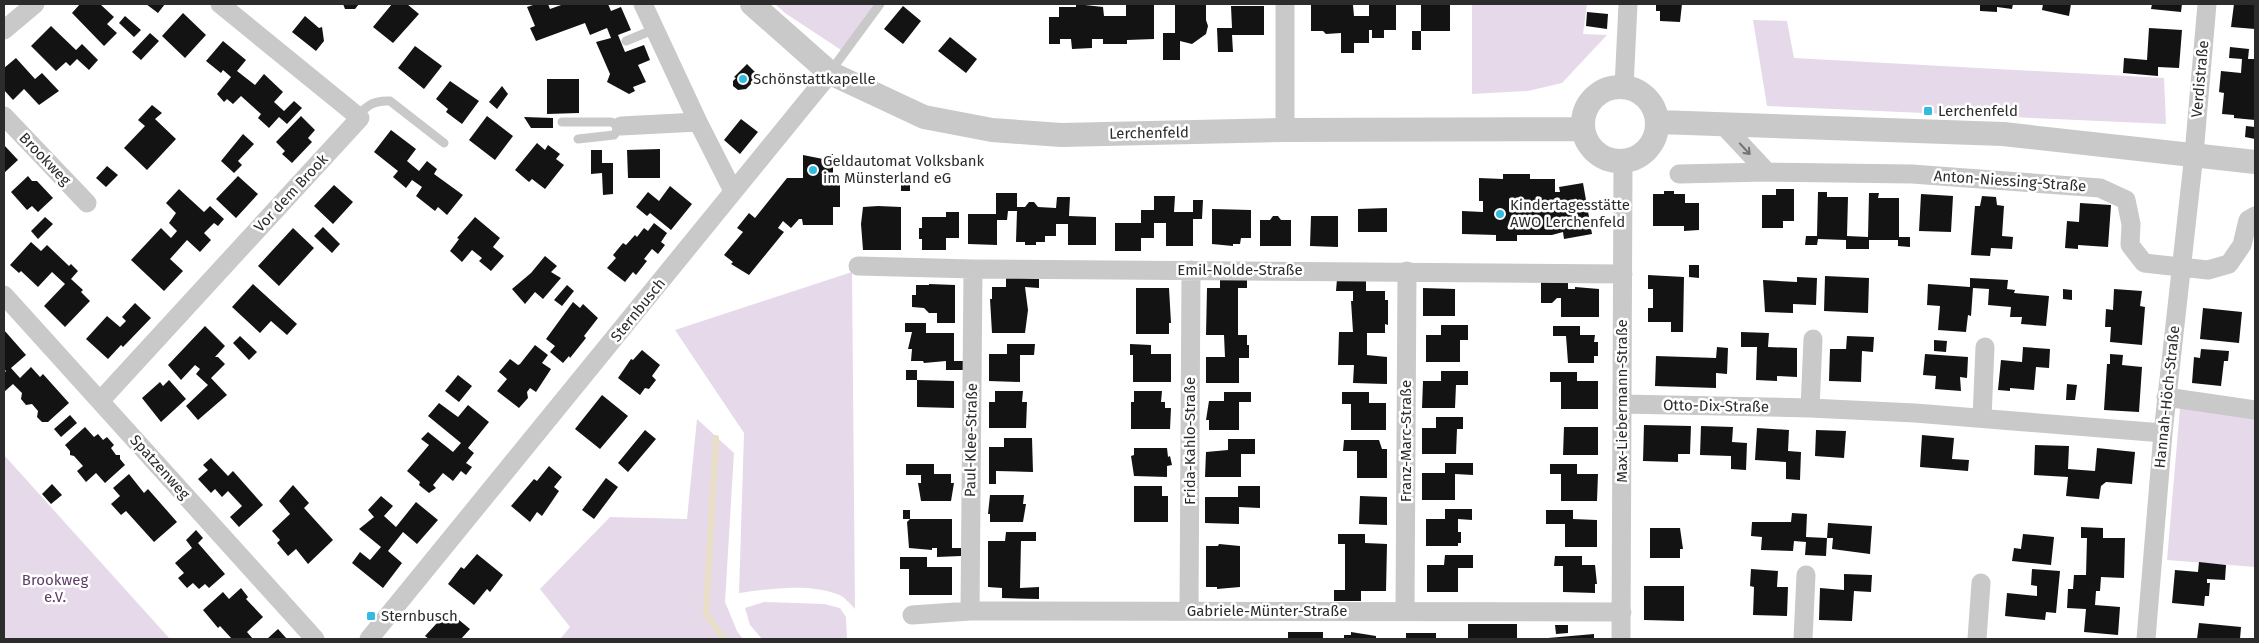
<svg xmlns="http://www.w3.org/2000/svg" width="2259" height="643" viewBox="0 0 2259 643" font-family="'Fira Sans',sans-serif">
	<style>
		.green { fill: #e6daea }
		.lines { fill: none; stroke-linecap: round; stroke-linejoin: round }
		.stream { stroke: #e9dec6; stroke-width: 6 }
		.building { fill: #131313 }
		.service { stroke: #c9c9c9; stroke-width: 9 }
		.minor { stroke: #c9c9c9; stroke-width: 19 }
		.tertiary { stroke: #c9c9c9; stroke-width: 24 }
		.oneway { stroke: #737373 }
		.poi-dot { fill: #33bcdf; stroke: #fff; stroke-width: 2 }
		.labels { text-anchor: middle; stroke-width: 5; stroke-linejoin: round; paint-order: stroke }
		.poi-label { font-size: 15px; fill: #2c2c2c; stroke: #fff; text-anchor: start }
		.street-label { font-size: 15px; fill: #2c2c2c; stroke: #fff }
		.park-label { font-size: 15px; fill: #5e3c66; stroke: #fff }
	</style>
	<rect width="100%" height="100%" fill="#fff"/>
	<path class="green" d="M775 4H881L844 52 785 13Z
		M1472 4H1587L1583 34 1607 35 1562 83 1528 91 1472 94Z
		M1753 20 1787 21 1794 58 2164 78 2166 124 1767 106Z
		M852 272 855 609C850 604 844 596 837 594 807 583 769 589 739 593L744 433 675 330Z
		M2180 408 2255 418V567L2167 560Z
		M697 419 734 453 725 602 737 631 743 639H560L570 627 540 589 610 517 687 519Z
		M4 455 170 639H4Z
		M764 602 824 604 840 608 846 617 847 639H762L750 625 745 608Z"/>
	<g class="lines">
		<path class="stream" d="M716 438 706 614 724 639"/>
	</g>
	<path class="building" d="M80 4H100L114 17 107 24 117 33 104 46 72 13Z
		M146 4H165L158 13Z
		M343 4H359L355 9H345Z
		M392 4H407L419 14 393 43 373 27Z
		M536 4H548L550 9 564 4H608L611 11 621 7 631 30 618 35 625 52 644 45 650 60 638 65 646 82 633 87 635 91 629 94 607 82 610 74 596 42 611 38 607 28 590 35 585 23 536 41 530 28 535 26 527 7Z
		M1076 4 1103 7 1104 16H1126V4H1154V39L1127 40V44H1103V39H1092V48L1072 49 1071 39H1060V44H1049V17H1059V7H1076Z
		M1206 4V20L1208 26 1206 34 1192 44 1180 41V60H1163V33H1175V5Z
		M1311 4 1353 5 1354 16H1369V4H1396V30H1384V38H1372V30H1369V43H1354V53H1341V33L1326 34 1323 31H1311Z
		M1421 4H1450V31H1421Z
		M1656 4H1682L1680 22 1660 21V11H1656Z
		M1980 4H2013L2012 9 1997 7V12L1980 11Z
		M2043 4H2071L2069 16 2042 10Z
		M2152 4H2182L2181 12 2151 9Z
		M2234 4H2255V29L2231 27Z
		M903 6 921 21 903 44 884 29Z
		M1231 6H1264V35H1232L1233 52H1218L1217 28H1232Z
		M1587 12 1608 14 1607 29 1586 26Z
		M183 13 206 35 185 58 162 36Z
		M125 16 141 30 134 37 119 23Z
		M305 16 319 28 322 27 324 41 316 51 292 32Z
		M51 26 76 50 82 44 98 60 89 70 77 59 70 66 66 62 56 71 31 46Z
		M2149 28 2182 30 2179 68 2158 67V76L2123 73 2124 58 2147 60Z
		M1412 31H1421V50H1412Z
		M150 33 159 41 141 60 132 52Z
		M950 37 977 59 966 73 938 51Z
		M223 41 246 60 237 71 255 85 264 74 283 92 274 102 284 111 294 101 302 108 287 124 279 117 269 128 258 118 261 114 241 96 233 104 227 99 224 102 217 94 231 77 223 70 221 73 206 61Z
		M415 46 442 66 424 89 398 68Z
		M2230 47 2249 49 2248 59H2255V120L2234 118V115L2222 114 2224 93 2219 92 2221 71 2241 73 2242 59 2229 58Z
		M16 58 35 79 42 73 59 91 39 105 24 89 13 100 4 90V68Z
		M747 64 759 76 746 89 738 90 733 86V81L736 78 734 77Z
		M547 79H579V113L547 114Z
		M450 81 479 101 462 124 446 112 448 109 436 99Z
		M502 86 508 94 497 109 489 102Z
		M152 105 162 113 155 119 176 139 147 170 124 148 145 126 138 120Z
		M301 116 315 130 308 138 312 142 292 163 282 154 285 151 276 142Z
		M487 116 513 136 495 160 469 140Z
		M524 117 553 118V128H531Z
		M741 119 758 132 740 154 724 140Z
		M2246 126 2255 127V139L2245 137Z
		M391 130 416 149 407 161 419 171 427 161 437 169 434 174 463 195 447 215 438 207 435 211 416 196 422 187 412 180 406 188 393 177 398 171 374 152Z
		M243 134 254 144 238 161 242 165 234 173 221 161Z
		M537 143 545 150 548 145 560 154 556 159 564 165 545 189 532 179 529 182 515 170Z
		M4 145 18 160 4 173Z
		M660 149V178H628L627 150Z
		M591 150H602V163H613V194L603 195 602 173 591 174Z
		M831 154H833V178H840V207H833V225H803L802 219H799L791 228 783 221 778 228 784 232 749 275 731 264 733 262 724 255 743 232 737 228 749 213 755 218 787 178H803V155L823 159 831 156Z
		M107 166 118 175 106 187 96 178Z
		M1503 174H1530V179H1555V192H1560L1559 187 1583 183 1592 234 1564 239 1563 232 1552 235H1517V241H1496V235L1462 234V211L1483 212V201H1479V178L1503 179Z
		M28 176 32 181H37L53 198 38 212 32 206 27 210 11 192Z
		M238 176 258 194 236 218 216 199Z
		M901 180H910V191H901Z
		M334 185 353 202 333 224 314 206Z
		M670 186 692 204 671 230 650 213 647 216 636 207 648 192 659 201Z
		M179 189 204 212 210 206 224 219 218 226 214 223 204 233 211 240 200 252 187 240 170 259 183 271 164 291 131 260 161 228 171 238 177 231 169 223 176 213 166 203Z
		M1776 189H1794V221H1783V228H1762V195H1776Z
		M1664 191H1674V194H1685V203H1699V230L1684 231V226H1653V194H1664Z
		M1818 192H1827V197H1848L1847 236 1868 237 1869 193H1879L1878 198H1899V237H1910V247L1898 246V240H1869V249H1846V240L1818 239 1817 245H1805L1806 236H1817Z
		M996 193H1017V207H1025L1029 202H1034L1038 207 1056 208 1057 197H1070L1069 216 1096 217V245H1068V224H1056V236H1045V242H1036V245H1025V242H1016L1017 211H1008L1007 220H997V245L968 244V214H996Z
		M1921 194 1953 196 1951 232 1919 231Z
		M1154 196H1175L1174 212H1193V200H1203L1202 219H1193V246H1166V223H1154V238H1141V251H1115V223H1141V210H1154Z
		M1982 196 1996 197 1997 205 2004 206 2002 236 2013 237 2012 249 1991 248 1990 256 1971 255 1975 206H1980Z
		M2080 203 2111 205 2108 247 2078 245V249L2065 248 2067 221 2079 222Z
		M878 206 901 207V250H863L861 224 863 207Z
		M1387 208V232H1358V209Z
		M1212 209 1251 210V238H1241L1240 244H1233V246L1212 244Z
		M946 212H959V238H946V250H922V239H919V228H922V217H946Z
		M1273 216H1278L1281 220H1291V246H1260V220H1270Z
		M1311 216H1338V247L1310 246Z
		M45 217 53 224 38 239 31 231Z
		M475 217 500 238 493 247 504 256 491 271 479 261 482 258 472 250 462 262 450 251 459 239 457 238Z
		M654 223 667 233 661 242 665 245 658 254 652 249 644 259 647 261 636 275 633 272 625 282 607 268 616 258 613 255 623 243 626 245 635 235 637 237 644 228 648 231Z
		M323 227 340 244 332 253 314 236Z
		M293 228 314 248 279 286 258 266Z
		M31 242 41 251 47 245 69 266 71 264 78 271 71 279 83 290 81 292 90 301 65 327 44 306 65 284 52 272 38 287 21 271 19 273 10 265Z
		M545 256 557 266 551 272 561 278 543 299 535 292 525 304 512 289 531 273Z
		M1689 265H1699V278L1689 277Z
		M1648 275 1684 277 1683 332H1671V322H1648V308H1653V289H1648Z
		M1825 276 1869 278 1868 313 1824 311Z
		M1006 277 1039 279V288L1025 287 1028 310 1025 333H992L990 299H992V287H1006Z
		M1797 277 1817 278 1816 305 1793 304V313L1765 312 1763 280 1797 282Z
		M1220 278H1247V288H1238V335H1247V345H1249V358H1239V383H1206V357H1225L1224 335H1206L1207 288H1220Z
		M1970 278 2008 280 2007 289 2015 290 2014 293 2049 296 2046 326 2021 324 2022 317H2010L2011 307 1988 305 1989 289 1973 288 1971 316 1968 315 1966 332 1938 330 1940 306 1927 305 1928 284 1970 287Z
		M1337 279 1366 280V291H1385V300H1388V325L1385 324V333H1367V355L1387 357V384L1353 383 1354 365H1338L1339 332H1353L1351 301H1353V291H1336Z
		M1568 280V289H1575V287L1599 289V317H1561V298H1557L1552 303H1541V281Z
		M253 284 297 324 287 335 271 321 260 333 232 307Z
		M929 284 955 285V323H937V313H929L924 308 912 307V295H916V285H929Z
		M567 285 574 291 562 306 554 300Z
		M1136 288H1169L1171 323H1169V334H1136Z
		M1423 288 1455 289V316H1423Z
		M2063 289 2072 290V300L2063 299Z
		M2114 289 2142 291 2140 306 2145 307 2142 345 2110 342 2111 327H2105L2106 309 2113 310Z
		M573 302 580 308 583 304 598 318 584 336 586 338 570 358 569 356 563 363 550 352 555 346 546 339Z
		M135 303 151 318 123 347 121 345 108 359 86 339 107 316 120 327 126 321 122 317Z
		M2203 308 2242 312 2239 343 2200 339Z
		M905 323H926V333H954V361H963V370H946V361L924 363 923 361H911L912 349H908L912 332H905Z
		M1441 325H1468V340H1460V362H1426V335H1441Z
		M205 326 225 346 215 357H218L225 364 211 378 227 395 198 420 186 406 208 385 196 374 200 369 195 365 181 380 168 365Z
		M1553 326H1580V335H1595L1594 342H1598V356H1594V363H1568L1566 336H1553Z
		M4 330 26 355 11 368 20 378 31 367 40 377 43 374 69 403 48 422H42L37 417 38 411 32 404 26 405 21 399 22 393 13 384 4 392V373L6 371 4 369Z
		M1741 332 1769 333 1768 347 1797 348V377L1777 376V381L1756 380 1757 347H1741Z
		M240 336 257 352 249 360 233 343Z
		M1847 336 1874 337 1873 352 1862 351 1861 382 1829 381 1830 349H1846Z
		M1934 340 1947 341 1946 352 1934 351Z
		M1007 344H1035L1034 355H1020V382L989 381V354H1007Z
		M1130 344 1151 345V354H1171V382H1133V355H1130Z
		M535 345 548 355 542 363 551 369 536 392 530 388 527 392 528 398 519 408 497 391 507 379 499 372 510 359 518 365 520 364Z
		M1717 347 1728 348 1727 374 1716 373V388L1655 386 1656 356 1716 358Z
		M2023 347 2050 349 2049 368 2036 367 2034 390 2010 388V391L1998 390 2001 360 2022 362Z
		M2201 349 2229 351 2228 361H2224L2221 386 2192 383 2194 357 2200 358Z
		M642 350 660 365 652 376 656 380 649 389 645 388 640 395 618 378 631 359 633 360Z
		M1925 354 1968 357 1967 378 1960 377 1961 391 1935 389 1936 376 1923 375Z
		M2110 354 2123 355 2122 365 2142 367 2139 412 2104 410 2107 364H2110Z
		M906 370H917V380L954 381V408L917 407V380H906Z
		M1441 371H1468V385H1456L1455 408H1422L1423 381H1441Z
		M1550 372H1577V381H1598V409H1561V382H1550Z
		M458 375 472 386 459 402 445 391Z
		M169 380 186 399 161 422 142 398 160 382 163 386Z
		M2067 384 2077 385 2075 400H2066Z
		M995 391H1023L1022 402H1027L1026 428H989V402H995Z
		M1134 391H1162L1161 402H1165V408H1171L1170 429H1131V402H1134Z
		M1224 392H1251V402H1239V430H1209V420H1206L1209 401H1224Z
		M1342 392H1369V403H1386V430H1351V404H1342Z
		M602 395 628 416 600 449 575 429Z
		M439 403 458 417 468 405 489 422 468 448 474 453 466 463 472 467 466 475 461 471 453 481 443 473 433 485 436 488 429 493 419 485 420 482 407 471 429 445 421 439 428 432 453 452 461 443 428 416Z
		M70 415 77 423 61 437 54 429Z
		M1436 417H1463V429H1457L1456 454H1422V428H1436Z
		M1644 425 1691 426 1690 454H1678V462L1643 461Z
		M1701 426 1733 427 1732 442 1747 443 1746 470 1731 469V456L1700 455Z
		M85 427 94 437 98 434 103 440 107 437 114 445 111 448 116 455H120V459L125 465 105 483 96 473 86 482 77 471 83 466 74 456 70 455V451L65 445Z
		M1564 427H1598V455H1563Z
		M1757 428 1789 430 1788 451 1801 452 1800 480 1786 479V462L1755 460Z
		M645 430 656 439 628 472 618 463Z
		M1816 430 1846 431 1844 458 1815 456Z
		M1922 435 1954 438 1952 459 1969 460 1968 471 1920 467Z
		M1004 438H1032L1033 472 996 471V484H989V447H1004Z
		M1228 439H1255V454H1241V477H1205L1206 452 1228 450Z
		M1344 440H1379L1382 449H1387V478H1357V451H1343Z
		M2035 445 2069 446 2068 469 2095 471 2097 448 2135 452 2132 484 2106 482 2101 486 2099 499 2066 496 2068 477 2034 475Z
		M1134 448H1167L1168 457 1170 456 1172 465 1167 466V477L1134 476 1131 456 1134 455Z
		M211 458 228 476 233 471 263 505 239 527 230 517 242 506 228 491 222 497 215 489 211 493 198 479 208 470 203 465Z
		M1445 463H1473V475L1455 474V500H1422V473H1445Z
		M906 464H934V474H951V483H954L951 501H921L918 483H921V475H906Z
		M1550 464H1577V474H1598L1597 501H1561V474H1550Z
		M549 466 562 477 554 487 559 491 542 516 537 512 530 522 511 506 534 479 537 481Z
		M129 474 144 493 148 489 177 522 154 542 126 511 121 515 111 504 120 496 113 488Z
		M606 478 618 487 594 519 582 510Z
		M52 484 62 495 51 504 42 494Z
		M293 485 309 503 304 508 333 540 308 564 296 549 288 556 277 543 280 540 272 531 290 514 279 501Z
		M1134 486H1162V496H1168V522H1134Z
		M1238 486H1260V508L1239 507V524L1205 523V497H1238Z
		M990 495H1024L1023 504H1026L1023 522H990V514H988Z
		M381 496 393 506 384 516 396 527 416 502 438 520 417 544 403 532 388 551 402 563 383 588 352 563 360 552 370 560 381 547 359 529 374 517 368 510Z
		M1360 496 1387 497V525L1359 524Z
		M1445 509H1472V520L1458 519V532H1461V543H1458V546H1426V519H1445Z
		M903 510H910V519H952V548H961V556L937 557V548H932V550L909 548 907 522 910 519H903Z
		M1546 510H1573V519L1597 520V547H1565V524H1546Z
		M1792 513 1807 514 1806 537 1827 538 1826 556 1805 555 1806 542 1794 541 1793 551 1761 550 1762 537 1751 536 1752 522H1791Z
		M1828 523 1872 526 1870 554 1832 549 1833 538H1827Z
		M2081 527 2103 528V538H2125L2124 578 2101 577 2100 591H2096L2095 605 2120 607 2118 635 2084 632 2086 609 2067 608 2068 589H2073L2074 575H2086L2087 538H2081Z
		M1650 528H1680L1683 549H1680V558H1650Z
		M196 530 203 538 198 543 225 574 209 588 205 584 199 589 193 583 187 588 178 578 184 573 175 563 192 548 186 540Z
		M1006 532H1036V541H1021L1020 588 1039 587V599L1002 598V588L988 587V541H1005Z
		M1338 534H1365V543L1387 544 1386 591H1361V601H1334V590H1345V544H1338Z
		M2023 534 2054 537 2051 565 2012 561 2014 548 2021 549Z
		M1219 544 1240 546V587L1217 589V587H1206V546H1218Z
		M477 554 503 575 490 592 487 589 474 605 448 584 461 567 464 569Z
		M1445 555H1473V568H1458V592H1427V565H1444Z
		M1555 556H1582V565H1595L1597 584H1595V593L1563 592V566H1554Z
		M900 557H927V567H952V595H909V569H900Z
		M2199 562 2226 565 2225 580 2207 579V583H2210L2209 596H2205L2204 606 2172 603 2175 570 2198 572Z
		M1751 569 1778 571 1777 587H1788L1787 616 1753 615 1754 587 1750 586Z
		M2032 569 2060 571 2056 613 2046 612 2045 620 2005 616 2007 593 2037 596V586L2031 585Z
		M1844 574 1872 575 1871 592 1854 591 1852 621 1819 620 1820 588 1844 590Z
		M1644 586H1684V621L1644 620Z
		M241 588 248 597 246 599 263 617 247 632 253 639H232L220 626 218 628 203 610 223 592 229 599Z
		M448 611 470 629 461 639H429L425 636Z
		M2199 623 2241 627 2240 639H2197Z
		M1468 624H1517V639H1468Z
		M1555 625H1568V633L1556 634Z
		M278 629 287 639H267Z
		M1288 632H1323V639H1288Z
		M1351 632 1376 636V639H1344V635H1351Z
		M1406 633H1436V639H1406Z
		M1594 634V639H1549L1548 638Z"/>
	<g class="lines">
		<path class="service" d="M626 41 655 29
			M830 72 880 4
			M357 116C368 105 374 100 390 101L444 143
			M562 122H611L621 126 614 135 578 139"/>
		<path class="minor" d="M643 4 698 122 733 191
			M1285 4V130
			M4 30 35 4
			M1624 87 1628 4
			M4 116 87 203
			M1723 125 1767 172
			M621 126 698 122
			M1679 174 1767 172 1912 174 2100 188 2126 200 2131 224 2130 245 2144 263 2208 270 2229 264 2242 245 2248 220 2255 216
			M858 266 973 269 1623 274
			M4 295 315 639
			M2166 397 2255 410
			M100 401 360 118 220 4
			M1622 404 1810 408 1915 413 2163 433
			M1810 408 1813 339
			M1982 418 1985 347
			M970 611 973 269
			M1189 611 1191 270
			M1405 611 1407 271
			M912 615 970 611 1622 612
			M369 639 830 73
			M1621 639 1623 162
			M1803 639 1806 575
			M1977 639 1981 583
			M2146 639 2163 433 2194 154 2207 4"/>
		<path class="tertiary" d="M752 4 830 73 924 117 992 130 1061 135 1285 130 1583 129
			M1583 124a37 37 0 1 1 74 0a37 37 0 1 1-74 0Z
			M1658 122 2003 134 2255 162"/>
	</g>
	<defs><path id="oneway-shaft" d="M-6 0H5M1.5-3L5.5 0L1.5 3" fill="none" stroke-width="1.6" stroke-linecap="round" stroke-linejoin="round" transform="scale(1.25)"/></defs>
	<use class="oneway" href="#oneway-shaft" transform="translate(1745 149) rotate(47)"/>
	<g class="poi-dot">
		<circle cx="743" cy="79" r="5"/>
		<rect x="1923" y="106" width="10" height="10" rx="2.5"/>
		<circle cx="813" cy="170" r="5"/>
		<circle cx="1500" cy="214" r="5"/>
		<rect x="366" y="611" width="10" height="10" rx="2.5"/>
	</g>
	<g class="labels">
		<g class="poi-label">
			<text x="753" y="84">Schönstattkapelle</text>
			<text x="1938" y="116">Lerchenfeld</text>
			<text x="823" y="166">Geldautomat Volksbank<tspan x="823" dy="17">im Münsterland eG</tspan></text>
			<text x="1510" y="210">Kindertagesstätte<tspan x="1510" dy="17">AWO Lerchenfeld</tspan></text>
			<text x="381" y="621">Sternbusch</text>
		</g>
		<g class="street-label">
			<text transform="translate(2200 79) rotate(-85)" y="5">Verdistraße</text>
			<text transform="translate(1149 133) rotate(-1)" y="5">Lerchenfeld</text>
			<text transform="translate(45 159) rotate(46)" y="5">Brookweg</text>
			<text transform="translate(2010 181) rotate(4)" y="5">Anton-Niessing-Straße</text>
			<text transform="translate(291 193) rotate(-47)" y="5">Vor dem Brook</text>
			<text x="1240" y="275">Emil-Nolde-Straße</text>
			<text transform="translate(638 310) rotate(-51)" y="5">Sternbusch</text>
			<text transform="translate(2167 397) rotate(-84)" y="5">Hannah-Höch-Straße</text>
			<text transform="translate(1622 401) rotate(-90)" y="5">Max-Liebermann-Straße</text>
			<text transform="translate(1716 406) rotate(1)" y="5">Otto-Dix-Straße</text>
			<text transform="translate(971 440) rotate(-89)" y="5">Paul-Klee-Straße</text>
			<text transform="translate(1190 441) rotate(-90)" y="5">Frida-Kahlo-Straße</text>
			<text transform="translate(1406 441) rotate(-90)" y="5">Franz-Marc-Straße</text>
			<text transform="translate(160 467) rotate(48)" y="5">Spatzenweg</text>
			<text x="1267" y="616">Gabriele-Münter-Straße</text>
		</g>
		<g class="park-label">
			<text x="55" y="585">Brookweg<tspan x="55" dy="17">e.V.</tspan></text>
		</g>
	</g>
	<rect width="2259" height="643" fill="none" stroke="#2c2c2c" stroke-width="10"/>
</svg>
